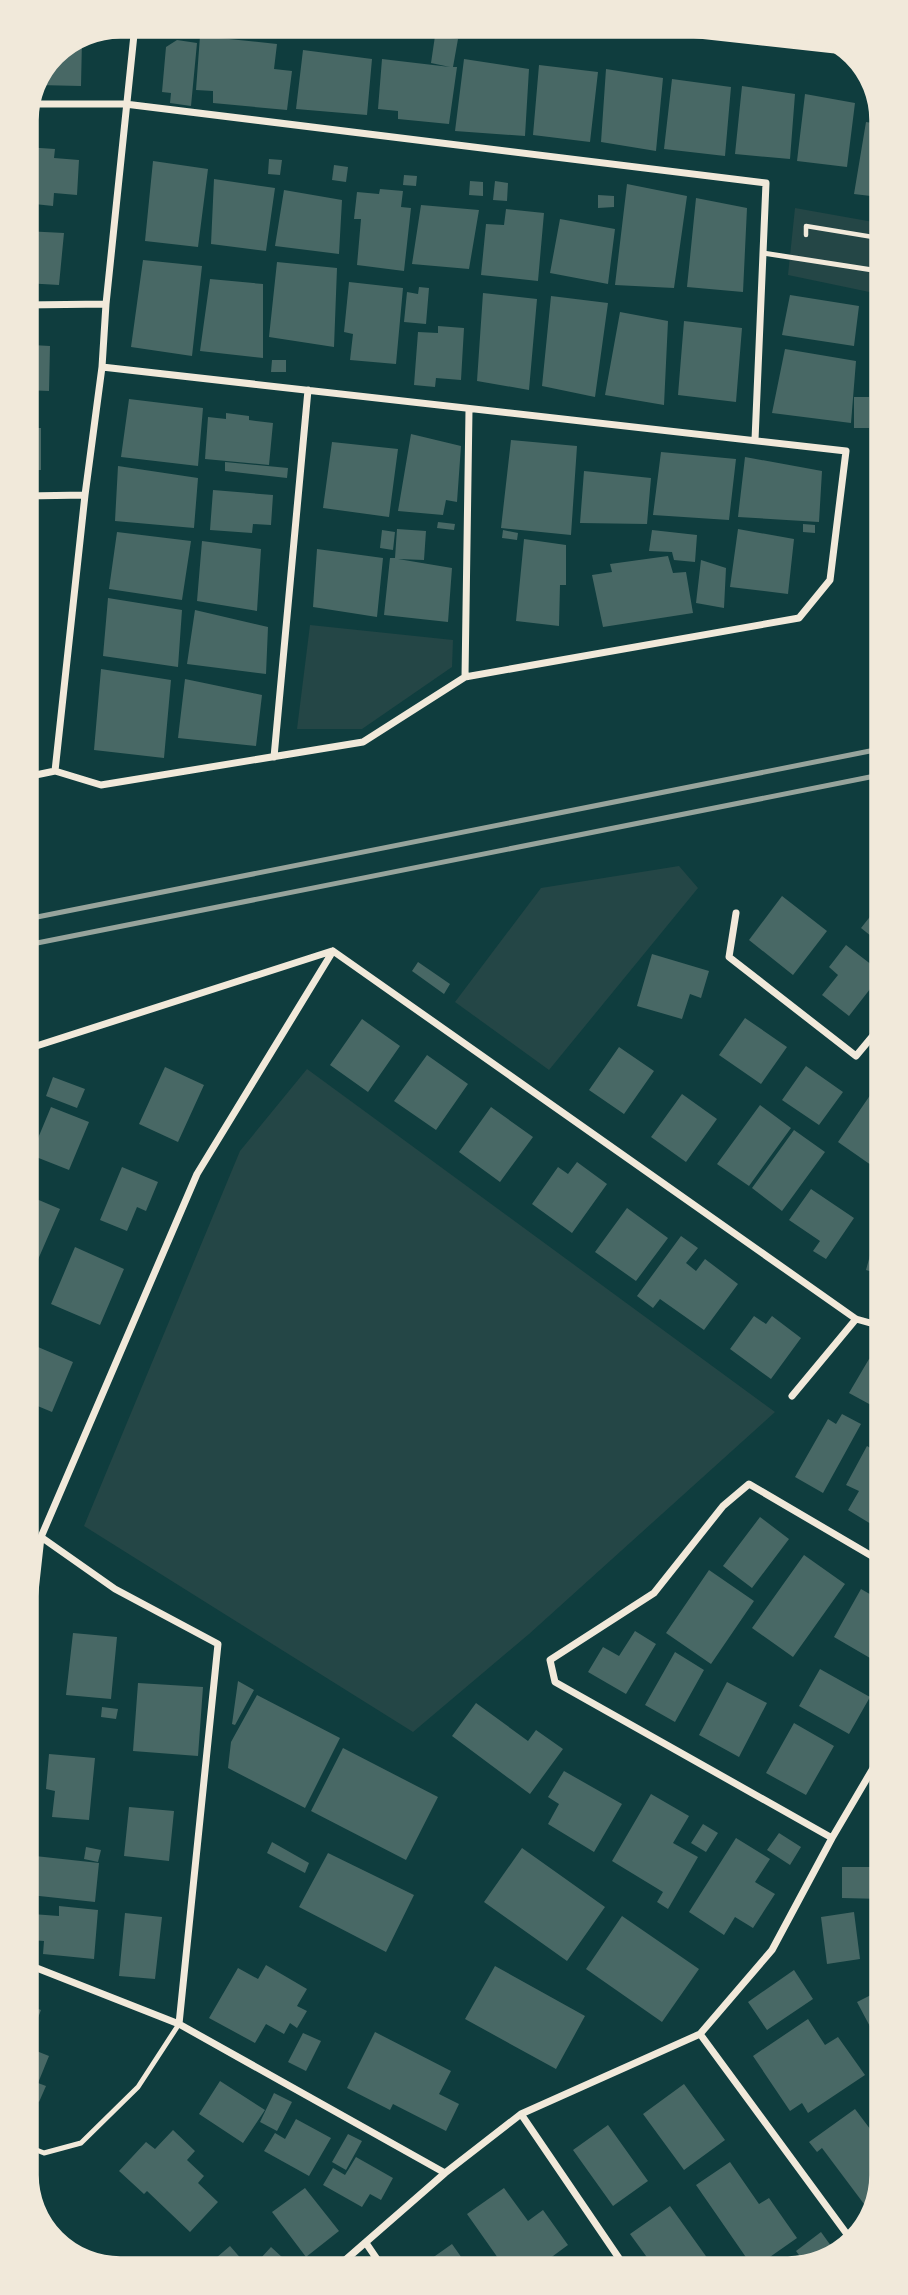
<svg xmlns="http://www.w3.org/2000/svg" width="908" height="2295" viewBox="0 0 908 2295" font-family="'PT Sans',sans-serif">
	<style>
		.green { fill: #244646 }
		.building { fill: #486865 }
		.lines { fill: none; stroke-linecap: round; stroke-linejoin: round }
		.path { stroke: #f1e9da; stroke-width: 4.5 }
		.service { stroke: #f1e9da; stroke-width: 5 }
		.minor { stroke: #f1e9da; stroke-width: 7 }
		.secondary { stroke: #f1e9da; stroke-width: 14 }
		.rail { stroke: #97a49c; stroke-width: 5 }
		.rim { fill: none; stroke: #f1e9da; stroke-width: 3.5 }
	</style>
	<rect width="100%" height="100%" fill="#0f3d3e"/>
	<path class="green" d="M795 208 879 223V294L788 275Z
		M310 625 453 640 452 667 362 729H297Z
		M679 866 698 888 549 1070 455 1002 541 888Z
		M307 1069 775 1412 529 1634 413 1732 84 1526 240 1151Z"/>
	<path class="building" d="M200 36 277 44 274 69 292 71 287 110 213 103V91L196 90Z
		M435 36 458 39 453 67H457L449 124 398 119V111L378 109 382 59 450 67 431 63Z
		M82 40 81 86 38 85 53 52Z
		M177 40 197 43 191 106 170 103 171 93 162 92 166 47Z
		M303 50 372 59 367 115 296 109Z
		M464 59 529 69 525 136 455 131Z
		M539 65 598 72 590 142 533 135Z
		M606 69 663 78 656 151 601 142Z
		M672 79 731 87 725 156 664 149Z
		M742 86 795 94 790 159 735 154Z
		M805 94 855 103 847 167 797 161Z
		M866 122 879 124V197L854 194Z
		M25 147 55 149 54 158 79 160 77 195 54 193 53 206 25 203Z
		M269 159 282 160 280 175 268 174Z
		M153 161 208 169 198 247 145 241Z
		M334 165 348 167 346 182 332 180Z
		M404 175 417 176 416 186 403 185Z
		M214 179 275 188 266 251 211 244Z
		M470 181 483 182V196L469 195Z
		M495 181 508 183 507 201 493 200Z
		M627 184 687 196 674 288 615 285Z
		M380 189 403 191 401 207 411 208 404 271 357 265 361 219H354L357 192 379 194Z
		M284 190 342 200 339 254 275 246Z
		M598 195 614 196V207L598 208Z
		M696 198 747 208 743 292 687 287Z
		M421 205 479 210 469 269 412 264Z
		M506 209 544 213 538 281 481 275 486 224 504 225Z
		M560 219 615 229 608 284 550 273Z
		M25 231 64 233 59 285 25 283Z
		M143 260 202 266 192 356 131 347Z
		M277 262 337 268 334 347 269 337Z
		M210 279 263 284V358L200 351Z
		M349 282 403 288 396 364 350 360 353 334 344 332Z
		M419 287 429 288 426 324 404 322 407 292 418 294Z
		M483 293 537 299 529 390 477 381Z
		M790 295 859 306 854 346 782 335Z
		M551 296 608 303 595 397 542 386Z
		M620 312 668 321 664 405 605 395Z
		M684 321 742 328 736 402 678 395Z
		M438 326 464 328 461 380 436 378 435 387 414 385 418 332 438 333Z
		M32 345 50 346 49 391 25 390V350H33Z
		M785 349 856 361 851 423 772 413Z
		M272 360H286V372H271Z
		M877 377H879V432L874 431Z
		M854 397H869V428H854Z
		M129 399 203 408 198 466 121 457Z
		M226 413 249 416V420L273 423 269 465 205 459 208 417 226 419Z
		M25 428H41V470H25Z
		M411 434 461 446 457 502 446 500 443 515 398 511Z
		M511 440 577 446 571 535 501 528Z
		M332 442 398 449 389 517 323 508Z
		M661 452 736 459 729 520 653 515Z
		M745 457 822 471 819 522 738 517Z
		M878 459H879L880 521 870 519Z
		M225 462 288 468 287 478 225 471Z
		M118 466 198 478 194 528 115 521Z
		M584 471 651 478 647 524 580 523Z
		M213 490 273 495 271 525 253 524 252 533 210 530Z
		M438 522 455 524 454 530 437 528Z
		M803 524 815 525V533L803 532Z
		M397 529 426 531 424 560 398 559 452 568 448 622 384 615 390 558H395Z
		M738 529 794 539 788 594 730 587Z
		M382 530 395 532 393 550 380 548Z
		M503 530 518 533 517 540 502 538Z
		M652 530 697 535 695 562 674 560 672 552 649 551Z
		M117 532 191 541 182 600 109 589Z
		M524 539 566 545V585H560L559 626 516 621Z
		M202 541 261 549 257 611 197 601Z
		M317 549 383 558 377 617 313 607Z
		M668 556 673 573 686 572 693 613 603 627 592 575 612 572 610 564Z
		M701 560 726 568 724 608 696 603Z
		M108 598 182 610 178 667 103 656Z
		M195 610 268 627 266 674 187 664Z
		M26 664H32V682H26Z
		M101 669 171 680 164 758 94 750Z
		M185 679 262 695 256 746 178 738Z
		M782 896 827 931 793 975 749 940Z
		M880 904 881 934V944L861 928Z
		M846 945 881 972V975L849 1016 822 995 838 975 829 967Z
		M652 954 709 971 701 998 690 994 682 1019 637 1006Z
		M418 962 450 984 444 994 412 971Z
		M745 1018 787 1047 761 1084 719 1055Z
		M362 1019 400 1046 368 1092 330 1065Z
		M619 1047 654 1071 624 1114 589 1090Z
		M427 1055 468 1084 436 1130 394 1101Z
		M806 1066 843 1092 819 1125 782 1100Z
		M165 1067 204 1085 178 1142 139 1124Z
		M53 1077 85 1089 77 1108 46 1096Z
		M873 1091 881 1097V1172L838 1142Z
		M682 1094 717 1119 686 1162 651 1137Z
		M760 1105 791 1128 749 1186 717 1164Z
		M51 1107 89 1122 69 1170 31 1155Z
		M491 1107 533 1137 500 1182 459 1152Z
		M794 1130 825 1152 782 1211 752 1188Z
		M577 1162 607 1184 572 1233 532 1204 558 1167 568 1174Z
		M122 1167 158 1182 146 1211 137 1207 127 1231 100 1220Z
		M811 1189 854 1218 826 1259 813 1251 820 1241 789 1220Z
		M27 1195 60 1209 33 1271 27 1268Z
		M627 1208 668 1238 636 1281 595 1252Z
		M681 1236 698 1248 686 1263 696 1271 705 1259 738 1284 704 1330 660 1299 653 1308 637 1296Z
		M875 1237 881 1239V1289L872 1287 876 1273 866 1270Z
		M75 1247 124 1269 100 1325 51 1304Z
		M754 1316 766 1324 772 1316 801 1338 771 1379 730 1349Z
		M38 1347 73 1362 52 1412 28 1402V1371Z
		M882 1352V1411L849 1393 869 1359Z
		M842 1414 861 1424 823 1493 795 1477 828 1419 836 1424Z
		M867 1446 882 1455V1516L876 1527 848 1510 859 1491 846 1485Z
		M28 1468 35 1471 28 1489Z
		M760 1517 789 1539 752 1588 723 1566Z
		M804 1555 845 1584 793 1657 752 1628Z
		M709 1570 754 1601 711 1664 666 1633Z
		M861 1589 882 1601V1665L834 1637Z
		M635 1631 656 1644 626 1694 588 1672 603 1647 619 1656Z
		M73 1633 117 1637 111 1699 66 1695Z
		M675 1652 704 1670 675 1722 645 1705Z
		M820 1669 870 1697 849 1734 799 1706Z
		M238 1681 254 1690 235 1725 232 1724Z
		M727 1682 767 1703 739 1757 699 1735Z
		M138 1683 203 1687 198 1756 133 1751Z
		M257 1695 340 1738 305 1808 228 1768 231 1742Z
		M476 1703 528 1741 536 1730 563 1749 530 1794 452 1736Z
		M102 1707 118 1709 116 1719 101 1717Z
		M794 1723 834 1746 806 1795 766 1773Z
		M343 1748 438 1797 406 1860 311 1811Z
		M49 1754 95 1758 89 1820 52 1817 55 1791 46 1789Z
		M564 1771 622 1804 594 1852 548 1824 559 1804 548 1797Z
		M883 1788V1834H881L876 1789Z
		M651 1794 689 1816 673 1843 698 1857 668 1909 657 1902 663 1892 612 1861Z
		M129 1807 174 1811 169 1861 124 1856Z
		M703 1824 718 1833 706 1852 691 1843Z
		M779 1833 801 1847 790 1865 767 1850Z
		M736 1838 770 1859 755 1882 775 1894 753 1928 735 1917 724 1935 689 1912Z
		M272 1842 309 1863 305 1873 267 1853Z
		M86 1847 101 1850 98 1862 84 1859Z
		M522 1848 605 1907 567 1961 484 1902Z
		M328 1853 414 1895 386 1952 299 1907Z
		M35 1856 99 1863 95 1902 30 1895Z
		M842 1867H883V1899L842 1898Z
		M59 1906 98 1910 94 1959 43 1954 44 1941 30 1940 32 1914 59 1916Z
		M854 1912 860 1959 827 1964 821 1917Z
		M125 1913 162 1917 155 1979 119 1976Z
		M883 1914V1953L874 1954 871 1915Z
		M622 1916 699 1969 662 2022 586 1969Z
		M266 1965 307 1989 297 2006 307 2011 297 2028 290 2023 284 2034 266 2024 255 2043 209 2018 238 1968 258 1979Z
		M495 1966 585 2016 556 2069 465 2019Z
		M794 1970 813 1999 767 2030 748 2002Z
		M883 1989V2051L857 2002Z
		M29 2005 41 2010 29 2041Z
		M808 2019 825 2045 838 2037 865 2075 808 2113 802 2103 790 2111 753 2056Z
		M375 2032 451 2071 439 2094 459 2104 446 2131 393 2104 390 2110 347 2088Z
		M303 2033 321 2041 306 2071 288 2062Z
		M29 2048 49 2056 38 2083 46 2086 39 2102 29 2098Z
		M220 2081 265 2110 243 2143 199 2114Z
		M684 2084 725 2140 684 2170 643 2114Z
		M274 2093 292 2102 277 2131 260 2122Z
		M855 2109 883 2146V2154L878 2159 883 2166V2175L877 2194 864 2204 822 2148 817 2152 809 2142Z
		M296 2119 331 2138 309 2176 264 2151 275 2133 285 2139Z
		M608 2125 648 2181 613 2206 573 2150Z
		M173 2130 195 2151 187 2160 204 2176 198 2183 218 2202 190 2232 147 2191 144 2194 119 2171 146 2142 155 2149Z
		M348 2134 362 2141 346 2170 332 2162Z
		M356 2157 393 2178 381 2200 370 2194 362 2207 323 2185 333 2168 345 2175Z
		M730 2162 759 2204 769 2198 797 2238 757 2266H752L696 2185Z
		M305 2188 339 2231 306 2257 272 2212Z
		M504 2188 528 2221 543 2210 568 2245 538 2267 505 2268 467 2214Z
		M670 2206 713 2266 654 2267 630 2234Z
		M821 2232 834 2250 811 2266H807L796 2251Z
		M452 2244 469 2268H418Z
		M230 2246 250 2269 202 2270Z
		M271 2247 295 2269H271L260 2259Z"/>
	<g class="lines">
		<path class="path" d="M806 235V226L879 238"/>
		<path class="service" d="M763 253 879 271
			M29 2147 44 2153 81 2143 138 2087 179 2024"/>
		<path class="minor" d="M30 104H125L766 183 755 440
			M25 305 106 304
			M26 496 85 495
			M465 677 469 410
			M274 757 308 390
			M55 771 85 495 102 367 106 304 135 25
			M26 777 55 771 101 785 363 742 465 677 799 618 830 580 846 451 102 367
			M736 913 729 957 856 1056 881 1026
			M333 951 856 1319 881 1326
			M27 1049 332 951
			M792 1396 856 1319
			M28 1655 41 1537
			M832 1838 555 1682 550 1660 654 1593 723 1506 749 1484 882 1562
			M29 1965 179 2024 445 2173
			M179 2024 218 1644 115 1589 41 1537 197 1174 333 951
			M700 2034 852 2241
			M521 2114 625 2267
			M366 2243 383 2268
			M335 2269 445 2173 521 2114 700 2034 772 1950 832 1838 882 1753"/>
		<path class="secondary" d="M640 25 849 48"/>
		<path class="rail" d="M27 919 880 749
			M27 945 880 775"/>
	</g>
	<path d="M0 0H908V2295H0ZM120 37H788A83 83 0 0 1 871 120V2175A83 83 0 0 1 788 2258H120A83 83 0 0 1 37 2175V120A83 83 0 0 1 120 37Z" fill="#f1e9da" fill-rule="evenodd"/>
	<path class="rim" d="M120 37H788A83 83 0 0 1 871 120V2175A83 83 0 0 1 788 2258H120A83 83 0 0 1 37 2175V120A83 83 0 0 1 120 37Z"/>
</svg>
